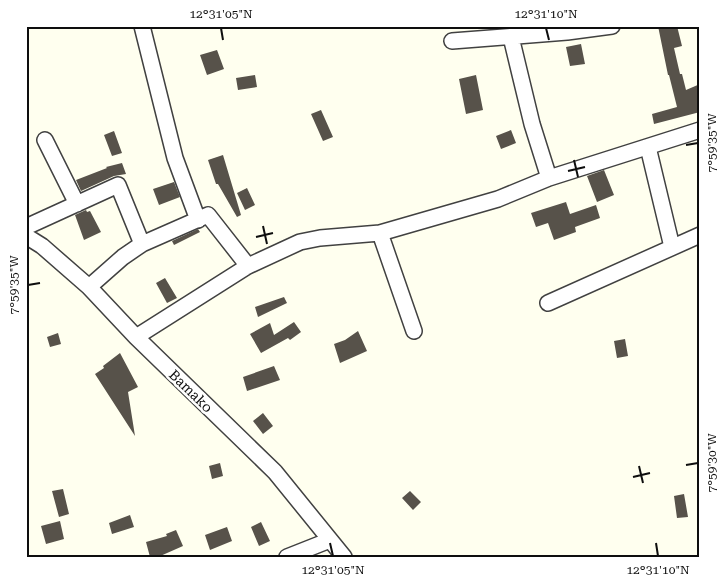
<svg xmlns="http://www.w3.org/2000/svg" width="726" height="583" viewBox="0 0 726 583" font-family="'Roboto Serif',serif">
	<style>
		.building { fill: #57524a }
		.lines { fill: none; stroke-linecap: round; stroke-linejoin: round }
		.minor-casing { stroke: #414141; stroke-width: 18 }
		.minor { stroke: #fff; stroke-width: 15 }
		.ticks { fill: none; stroke: #0e0e0e; stroke-width: 2 }
		.labels { text-anchor: middle; stroke-width: 5; stroke-linejoin: round; paint-order: stroke }
		.street-label { font-size: 14px; fill: #0e0e0e; stroke: #fff }
		.neatline { fill: none; stroke: #0e0e0e; stroke-width: 2 }
		.ticks-label { font-size: 12px; text-anchor: middle; fill: #0e0e0e }
	</style>
	<rect width="100%" height="100%" fill="#ffffef"/>
	<path class="building" d="M658 26H677L682 46 674 48 680 74H682L686 90 700 84V112L654 124 652 114 677 107 669 75H668Z
		M581 44 585 64 570 66 566 47Z
		M217 50 224 69 207 75 200 55Z
		M255 75 257 87 238 90 236 78Z
		M476 75 483 110 466 114 459 79Z
		M321 110 333 137 323 141 311 114Z
		M511 130 516 143 501 149 496 136Z
		M114 131 122 153 112 156 104 135Z
		M223 155 241 215 237 217 218 184H216L208 160Z
		M122 163 126 174 114 176 81 191 76 180 107 168 106 167Z
		M604 170 614 195 597 202 587 176Z
		M174 182 180 197 159 205 153 189Z
		M247 188 255 205 245 210 237 193Z
		M566 202 570 214 596 205 600 218 575 227 576 232 554 240 548 223 536 227 531 213Z
		M86 210 87 212 90 211 101 232 84 240 75 215Z
		M198 229 200 232 174 245 172 241Z
		M165 278 177 298 167 303 156 283Z
		M284 297 287 303 258 317 255 307Z
		M294 322 301 332 290 340 288 338 261 353 250 334 270 323 274 335Z
		M358 331 367 351 340 363 334 344 345 340Z
		M58 333 61 344 50 347 47 337Z
		M625 339 628 356 617 358 614 341Z
		M120 353 138 387 128 392 135 436 95 374 104 368 103 366Z
		M274 366 280 380 247 391 243 377Z
		M263 413 273 426 263 434 253 421Z
		M220 463 223 476 212 479 209 466Z
		M63 489 69 514 59 517 52 491Z
		M410 491 421 502 413 510 402 498Z
		M684 494 688 517 677 518 674 496Z
		M130 515 134 527 112 534 109 523Z
		M60 521 64 539 46 544 41 526Z
		M261 522 270 541 259 546 251 527Z
		M227 527 232 541 210 550 205 535Z
		M176 530 183 546 158 557H150L146 542 167 536 166 534Z"/>
	<g class="lines">
		<g class="minor-casing">
			<path id="minor" d="M142 26 175 158 198 220
				M511 37 532 124 549 178
				M452 41 567 32 612 26
				M45 140 77 204
				M648 147 672 247
				M26 227 118 185 142 244
				M380 233 414 331
				M26 236 42 246 89 287 136 337 275 472 344 557
				M89 287 123 257 142 244 208 215 248 266
				M548 303 700 235
				M136 337 248 266 300 242 320 238 380 233 498 199 549 178 700 130
				M287 557 330 540"/>
		</g>
		<use href="#minor" class="minor"/>
	</g>
	<path class="ticks" d="M221 28 223 40M546 28 549 40M686 145 698 143M574 160 578 177M568 171 585 167M263 226 267 244M256 237 273 233M28 285 40 283M686 465 698 463M639 466 643 483M633 477 650 473M330 543 333 556M656 543 658 556"/>
	<g class="labels">
		<g class="street-label">
			<text transform="translate(191 391) rotate(44)" y="5">Bamako</text>
		</g>
	</g>
	<rect width="726" height="583" fill="none" stroke="#ffffff" stroke-width="55"/>
	<rect x="28" y="28" width="670" height="528" class="neatline"/>
	<g class="ticks-label">
		<text x="221" y="18">12°31'05"N</text>
		<text x="546" y="18">12°31'10"N</text>
		<text transform="translate(712 143) rotate(-90)" y="4">7°59'35"W</text>
		<text transform="translate(14 285) rotate(-90)" y="4">7°59'35"W</text>
		<text transform="translate(712 463) rotate(-90)" y="4">7°59'30"W</text>
		<text x="333" y="574">12°31'05"N</text>
		<text x="658" y="574">12°31'10"N</text>
	</g>
</svg>
